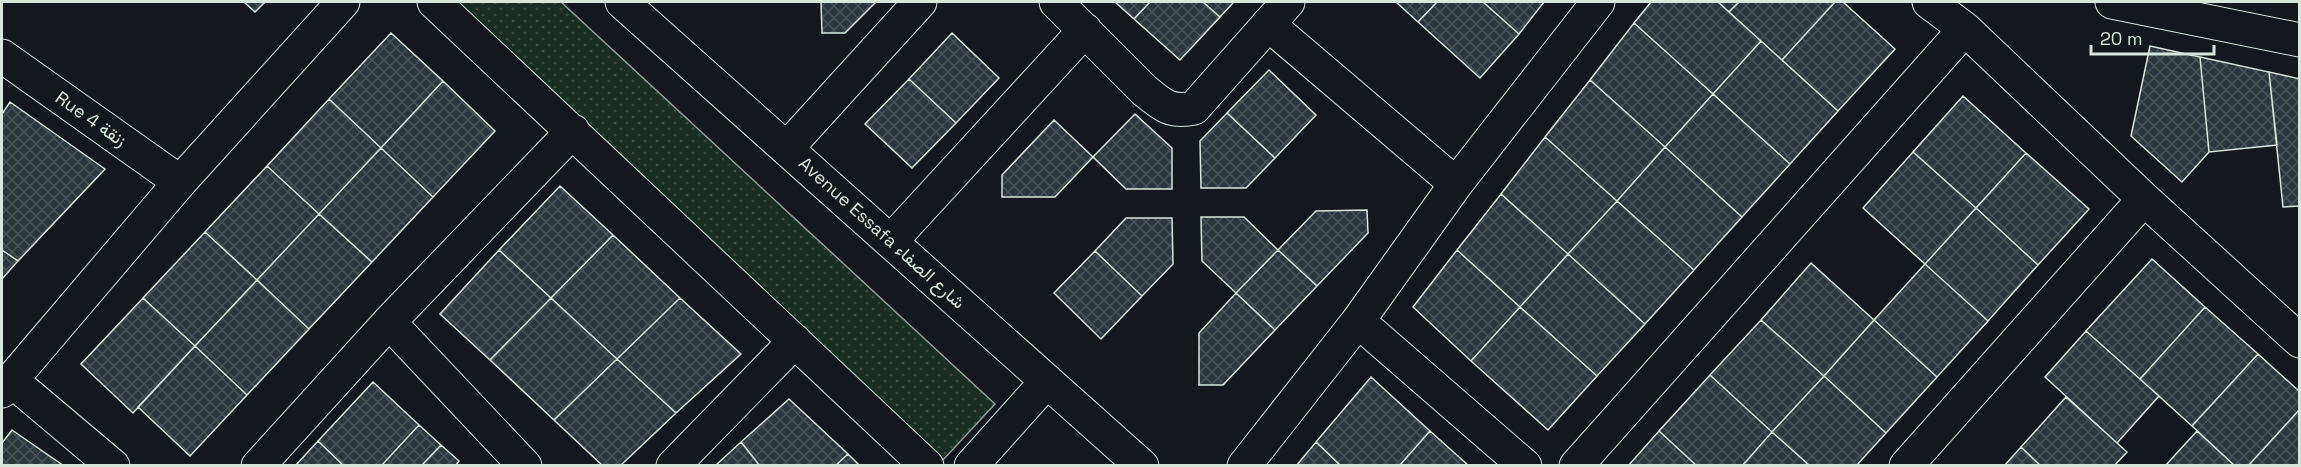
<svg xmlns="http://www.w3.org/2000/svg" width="2301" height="467" viewBox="0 0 2301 467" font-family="'Space Grotesk',Vazirmatn,sans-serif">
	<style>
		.park { fill: url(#park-dots); stroke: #939e99; stroke-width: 1.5 }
		.building { fill: url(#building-cross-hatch); stroke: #d8e6dc; stroke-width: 1.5 }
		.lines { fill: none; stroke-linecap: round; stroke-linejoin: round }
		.minor-casing { stroke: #d8e6dc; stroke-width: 35 }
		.minor { stroke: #14181c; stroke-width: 33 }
		.labels { text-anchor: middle; stroke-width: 4.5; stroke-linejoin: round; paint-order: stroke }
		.street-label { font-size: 18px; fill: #d8e6dc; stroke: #14181c }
	</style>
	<defs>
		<pattern id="park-dots" width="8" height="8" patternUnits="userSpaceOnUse" patternTransform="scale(1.5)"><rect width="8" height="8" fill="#1a2d24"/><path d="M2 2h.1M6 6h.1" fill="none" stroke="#3b4b43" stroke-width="1.8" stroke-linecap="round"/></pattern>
		<pattern id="building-cross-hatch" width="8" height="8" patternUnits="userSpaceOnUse" patternTransform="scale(1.5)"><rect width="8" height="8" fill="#2c363c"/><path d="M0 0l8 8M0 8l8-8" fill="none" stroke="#4a5358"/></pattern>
	</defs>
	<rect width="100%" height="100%" fill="#14181c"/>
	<path class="park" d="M448 2H561L995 404 942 461Z"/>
	<path class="building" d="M244 2H265L255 12Z
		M821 2H876L845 33H822Z
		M1115 2H1150L1134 19Z
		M1150 2H1203L1220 17 1180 60 1134 19Z
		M1203 2H1234L1220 17Z
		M1396 2H1437L1418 22Z
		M1437 2H1483L1519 34 1480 78 1418 22Z
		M1483 2H1544L1519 34Z
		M1651 2H1718L1761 41 1713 94 1634 23Z
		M1718 2H1739L1729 12Z
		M1739 2H1835L1782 60 1729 12Z
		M1835 2H1843L1895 49 1838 111 1782 60Z
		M1634 23 1713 94 1665 147 1590 80Z
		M391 33 443 81 381 148 329 99Z
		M952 33 999 78 956 123 909 79Z
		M1761 41 1838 111 1790 164 1713 94Z
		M2150 46 2200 57 2209 152 2182 182 2131 136Z
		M2200 57 2269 72 2277 145 2209 152Z
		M1269 70 1316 115 1275 158 1227 113Z
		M2269 72 2300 79V206L2283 207Z
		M909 79 956 123 912 168 865 124Z
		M1590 80 1665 147 1617 201 1545 137Z
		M443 81 495 131 433 197 381 148Z
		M1713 94 1790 164 1742 217 1665 147Z
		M1963 96 2026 153 1976 208 1913 152Z
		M329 99 381 148 319 214 267 166Z
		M10 102 105 169 18 261 2 250V114Z
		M1227 113 1275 158 1246 188H1201L1200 141Z
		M1135 114 1172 148V189H1126L1093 157Z
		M1054 120 1093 157 1055 197H1002V175Z
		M1545 137 1617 201 1568 254 1501 194Z
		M1665 147 1742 217 1694 270 1617 201Z
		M381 148 433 197 372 262 319 214Z
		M1913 152 1976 208 1925 264 1863 208Z
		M2026 153 2089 209 2038 265 1976 208Z
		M267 166 319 214 257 280 205 232Z
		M560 186 613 235 551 298 499 250Z
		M1501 194 1568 254 1520 307 1457 250Z
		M1617 201 1694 270 1645 324 1568 254Z
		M1976 208 2038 265 1988 321 1925 264Z
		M1367 210 1368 233 1317 286 1278 250 1316 211Z
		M319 214 372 262 309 329 257 280Z
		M1201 217H1244L1278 250 1236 293 1202 261Z
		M1126 218H1172L1173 264 1142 296 1095 251Z
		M205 232 257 280 195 346 143 298Z
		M613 235 680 298 617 359 551 298Z
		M2 250 18 261 2 279Z
		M499 250 551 298 490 360 440 314Z
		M1278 250 1317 286 1275 330 1236 293Z
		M1457 250 1520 307 1471 361 1413 307Z
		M1095 251 1142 296 1101 339 1054 293Z
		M1568 254 1645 324 1597 376 1520 307Z
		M2152 259 2205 307 2140 379 2086 331Z
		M1811 263 1874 320 1824 376 1761 320Z
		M1925 264 1988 321 1937 377 1874 320Z
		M257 280 309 329 247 395 195 346Z
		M1236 293 1275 330 1223 385H1199V333Z
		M143 298 195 346 133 413 81 364Z
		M551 298 617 359 554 420 490 360Z
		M680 298 741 354 676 413 617 359Z
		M1520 307 1597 376 1548 430 1471 361Z
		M2205 307 2258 354 2192 426 2140 379Z
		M1761 320 1824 376 1772 432 1710 375Z
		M1874 320 1937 377 1886 433 1824 376Z
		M2086 331 2159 396 2117 443 2045 377Z
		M195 346 247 395 190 456 138 407Z
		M2258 354 2300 392V409L2248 466H2235L2192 426Z
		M617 359 676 413 620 466H603L554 420Z
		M1710 375 1772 432 1742 466H1697L1659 431Z
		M1824 376 1886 433 1856 466H1810L1772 432Z
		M1371 377 1430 431 1399 466H1341L1316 442Z
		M373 382 419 425 381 466H344L318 441Z
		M2066 397 2127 452 2114 466H2041L2021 447Z
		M789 399 848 454 835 466H760L741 442Z
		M2300 409V466H2248Z
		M419 425 441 445 421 466H381Z
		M12 430 64 466H2V443Z
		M1430 431 1469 466H1399Z
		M1659 431 1697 466H1628Z
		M2197 431 2235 466H2165Z
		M1772 432 1810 466H1742Z
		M318 441 344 466H295Z
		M741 442 760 466H715Z
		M1316 442 1341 466H1296Z
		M441 445 459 461 455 466H421Z
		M2021 447 2041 466H2004Z
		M848 454 860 466H835Z"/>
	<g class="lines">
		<g class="minor-casing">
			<path id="minor" d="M434 2 927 466
				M622 2 1142 466
				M1056 2 1144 90C1162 105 1170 113 1194 108L1288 2
				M1929 2 1965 29 2144 199 2300 341
				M2112 2 2300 40
				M1268 24 1456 184
				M2 56 180 182
				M787 148 920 2
				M891 241 1085 30
				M1358 321 1525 466
				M389 322 525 466
				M11 380 113 466
				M2 391 180 182 343 2
				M258 466 389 322 573 131
				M673 466 795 341
				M971 466 1047 381
				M1244 466 1358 321 1456 184 1598 2
				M1576 466 1965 29
				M1906 466 2144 199"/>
		</g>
		<use href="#minor" class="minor"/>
	</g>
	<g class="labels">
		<g class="street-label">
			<text transform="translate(91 119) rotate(35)" y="6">Rue 4 زنقة</text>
			<text transform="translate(882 233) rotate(42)" y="6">Avenue Essafa شارع الصفاء</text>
		</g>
	</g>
	<rect width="2301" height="467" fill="none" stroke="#d8e6dc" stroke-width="6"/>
	<path d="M2091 45v9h123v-9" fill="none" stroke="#d8e6dc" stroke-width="3"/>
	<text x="2100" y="45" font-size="18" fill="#d8e6dc" stroke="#14181c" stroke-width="4.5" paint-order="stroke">20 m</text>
</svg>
